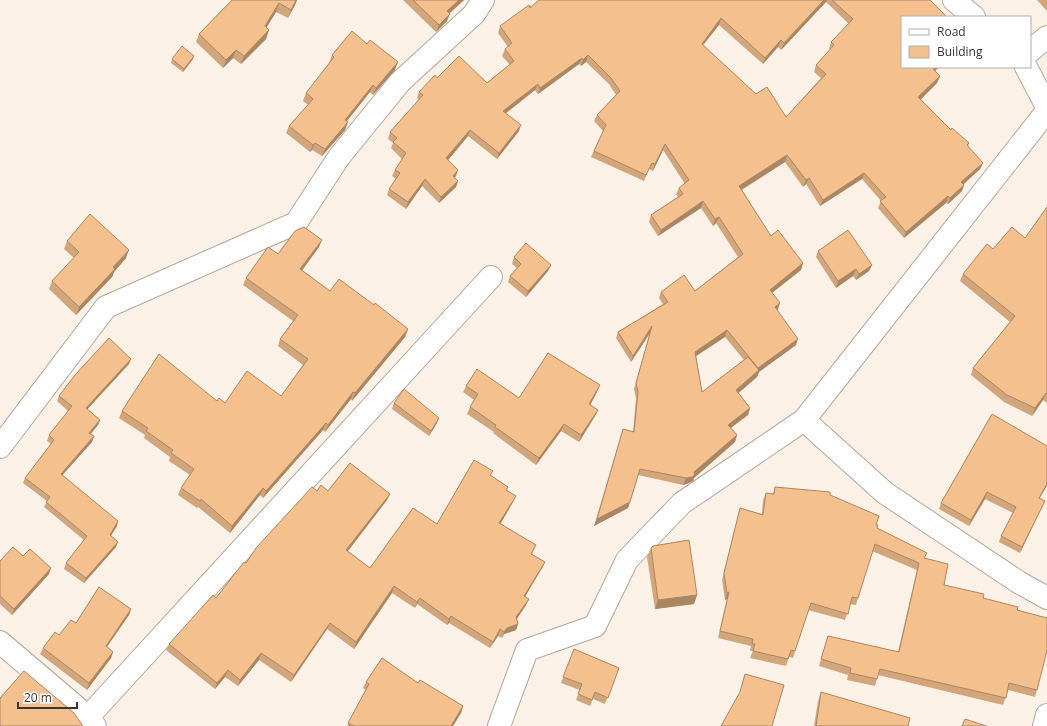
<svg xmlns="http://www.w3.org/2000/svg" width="1047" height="726" viewBox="0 0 1047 726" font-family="'Open Sans',sans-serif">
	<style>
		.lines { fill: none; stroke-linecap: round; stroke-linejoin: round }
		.minor-casing { stroke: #b1a89e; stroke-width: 24 }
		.minor { stroke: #fff; stroke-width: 22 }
		.wall { fill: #d2a57a; fill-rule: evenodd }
		.shaded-wall { fill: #ab8663 }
		.building { fill: #f4c08e; stroke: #ab8663 }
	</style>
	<rect width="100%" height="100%" fill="#fcf1e6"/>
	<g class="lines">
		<g class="minor-casing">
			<path id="minor" d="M954 0 974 17
				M1030 51 1047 37
				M1026 67 1047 107
				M804 420 1047 111
				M0 447 106 307 296 223 339 157 400 82 474 14 483 0
				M0 642 88 717 95 726
				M88 717 491 277
				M499 726 527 650 595 626 627 560 682 503 804 420 885 493 1020 583 1047 598
				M1044 726 1047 715"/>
		</g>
		<use href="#minor" class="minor"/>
	</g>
	<path class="wall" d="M232 0H297L295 5 288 18 276 12 266 28 269 30 266 39 241 64 233 58 223 68 196 42 199 34Z
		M403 0H464L449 14 447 21 436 32Z
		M539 0H930L902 67H939L935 71 940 76 937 83 921 99 951 130 969 143 968 147 983 163 980 169 964 184 962 191 948 204 946 203 904 238 878 208 881 201 862 179 820 206 806 184 803 187 785 162 742 190 771 236 803 263 801 270 772 293 778 309 777 310 796 345 759 372 757 377 738 393 750 408 748 415 731 428 737 435 735 442 694 478 693 481 689 483 683 485 638 475 628 508 594 526 623 429 633 432 636 398 634 389 650 333 631 362 616 338 618 332 663 304 659 298 661 292 695 291 738 257 716 223 713 226 701 208 658 236 649 222 651 215 678 197 676 194 679 188 685 184 663 150 653 171 649 169 644 181 591 157 603 131 594 121 597 115 616 95 609 84 586 62 581 66 579 64 538 94 535 90 506 113 519 131 497 159 468 136 448 160 456 176 455 178 458 181 456 187 439 203 422 186 406 209 387 195 389 189 396 179 392 176 395 170 402 159 391 148 393 143 388 139 390 132 419 100 417 98 419 92 437 78 487 83 510 65 502 56 505 49 508 47 498 33 500 26 530 8ZM826 2 849 24 831 42 829 49 830 50 816 65 814 72 821 78 786 117 756 94 703 45 719 25 763 64 778 47 781 50ZM725 337 744 360 702 392 696 356Z
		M1037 0H1047V11Z
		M332 55 395 70 373 95 370 92 347 121 348 122 345 130 322 156 312 150 310 152 286 133 289 126 308 105 303 101 306 93 330 63H329Z
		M172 59H193L183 72 171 63Z
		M1047 207V403L1043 400 1032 416 1004 402 971 375 973 368 1010 322 960 281 963 274 993 249 1025 238Z
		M67 241 126 258 114 272 112 277 76 315 49 289 52 281 74 258 64 249Z
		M319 247 302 270 330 291 408 329 405 337 352 401 351 399 325 432 323 430 263 498 260 495 230 533 198 507 197 508 178 495 181 488 190 475 169 461 170 457 144 438 145 435 119 418 122 411 217 401 225 403 281 396 303 365 278 346 280 339 293 321 243 285 246 278 278 254Z
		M818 251 872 265 869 271 856 280 853 276 836 288 816 257Z
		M514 257 548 271 526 297 508 282 510 276 517 268 512 264Z
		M129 364 87 409 100 420 98 425 91 434 94 436 92 442 62 475 117 526 111 536 116 547 84 583 64 569 66 563 84 540 44 507 47 501 23 483 25 478 51 444 47 441 49 435 68 411 57 401 59 396Z
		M466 386 519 398 597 392 590 405 598 410 595 416 579 442 561 431 536 465 493 433 494 432 467 414 470 407 474 400 463 392Z
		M394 403 437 423 429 436 392 409Z
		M992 414 1042 507 1020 553 999 542 1001 536 1013 513 985 499 969 526 939 509 941 503Z
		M491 476 508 487 507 490 513 502 500 524 536 545 532 554 545 562 542 568 525 596 526 605 517 619 518 624 516 630 504 634 502 638 498 636 490 648 449 623 447 625 417 604 415 608 392 593 354 649 327 629 291 682 259 660 238 686 225 677 215 689 166 650 169 644 216 598 246 563 317 491H328L390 494 387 500 348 551 370 568 437 524Z
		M775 487 830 495 876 525 877 528 925 558 944 585 983 598 1017 610 1037 690 1035 697 1008 690 1003 705 878 675 875 686 847 680 848 675 819 666 828 636 898 652 917 570 872 551 856 605 850 604 845 620 808 610 793 658 789 657 786 666 750 658 753 651H750L751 646 718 638 727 599 725 600 722 580 738 515 740 508 762 514 763 500 766 493 773 494Z
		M651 548 697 595 694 604 655 609 647 557Z
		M23 556 49 574 12 615 0 604V561Z
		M131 609 129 615 107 647 113 652 111 658 87 690 40 654 43 648 76 623Z
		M574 649 619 668 605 704 593 699 590 706 576 700 580 690 561 683Z
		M366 682 418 683 463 706 461 713 453 726H347L366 690 363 688Z
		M821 692 908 726H814L818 701Z"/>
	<path class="shaded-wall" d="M296 0H297L295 5 288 18 291 10Z
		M459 0H464L444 18 447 11Z
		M824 0H827L826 2 781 50 784 43Z
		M279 3 276 12 262 35 265 26Z
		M450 14 447 21 436 32 439 25Z
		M721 18 719 25 699 50 702 44Z
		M269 30 266 39 241 64 244 56Z
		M781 40 778 47 763 64 765 58Z
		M236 50 233 58 223 68 226 60Z
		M588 55 586 62 581 66 583 60Z
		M194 56 193 59 183 72 184 69Z
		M582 58 579 64 538 94 540 88Z
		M398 62 395 70 373 95 376 88Z
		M935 67H939L931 75 933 69Z
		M940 76 937 83 916 104 918 97Z
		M538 84 535 90 501 117 503 111Z
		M373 85 370 92 342 127 345 120Z
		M348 122 345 130 322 156 325 149Z
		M521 125 519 131 497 159 499 153Z
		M470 130 468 136 444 165 446 158Z
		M315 143 312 150 310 152 313 145Z
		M665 144 663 150 653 171 655 164Z
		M787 155 785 162 737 192 739 186Z
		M983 163 980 169 959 188 961 182Z
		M458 170 456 176 451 182 453 176Z
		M864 173 862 179 820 206 823 200Z
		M809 178 806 184 803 187 806 180Z
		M425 179 422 186 406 209 408 202Z
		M458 181 456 187 439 203 441 197Z
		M964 185 962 191 948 204 950 198Z
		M948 196 946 203 904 238 906 232Z
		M703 201 701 208 658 236 661 230Z
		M719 217 716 223 713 226 715 219Z
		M322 240 319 247 298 276 300 269Z
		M129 250 126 258 114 272 112 277 76 315 79 307Z
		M803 263 801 270 768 296 770 290Z
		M551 265 548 271 526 297 528 291Z
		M872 265 869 271 856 280 859 274Z
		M856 269 853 276 836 288 838 281Z
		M780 303 778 309 773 313 775 307Z
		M652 326 650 333 631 362 633 356Z
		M408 329 405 337 352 401 355 393Z
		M727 330 725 337 693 358 695 352Z
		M798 339 796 345 759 372 757 377 734 397 736 390 758 368Z
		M131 359 129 364 84 413 86 408Z
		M600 385 597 392 587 411 589 404Z
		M353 392 351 399 325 432 328 425Z
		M1046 393 1043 400 1032 416 1035 408Z
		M750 408 748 415 726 431 728 425Z
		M598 410 595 416 579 442 581 435Z
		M439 418 437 423 429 436 431 431Z
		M100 420 98 425 87 438 89 433Z
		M326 423 323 430 263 498 266 491Z
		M564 424 561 431 536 465 539 458Z
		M737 435 735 442 694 478 693 481 689 483 683 485 686 478 694 472Z
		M94 436 92 442 59 479 61 474Z
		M1047 484V486L1036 504 1039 498Z
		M263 488 260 495 230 533 232 526Z
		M987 492 985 499 969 526 971 520Z
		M390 494 387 500 344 556 346 550Z
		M516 496 513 502 497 530 499 523Z
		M1045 501 1042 507 1020 553 1022 547Z
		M630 502 628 508 594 526 597 519Z
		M118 521 117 526 108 540 110 535Z
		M118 542 116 547 84 583 86 578Z
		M545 562 542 568 522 602 524 596Z
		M51 568 49 574 12 615 14 609Z
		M394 586 392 593 354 649 356 642Z
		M729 592 727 599 725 600 727 593Z
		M697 595 694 604 655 609 658 600Z
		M420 598 415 608 417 602Z
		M529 599 526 605 514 623 516 617Z
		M131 609 129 615 103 652 106 646Z
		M451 616 449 623 447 625 449 619Z
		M330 623 327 629 291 682 294 675Z
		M518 624 516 630 504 634 502 638 504 632 507 628Z
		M500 629 498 636 490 648 493 642Z
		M113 652 111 658 87 690 89 683Z
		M261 653 259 660 238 686 240 680Z
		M228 670 225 677 215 689 217 683Z
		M463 706 461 713 453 726H451Z"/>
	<path class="building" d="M232 0H296L291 10 279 3 265 26 269 30 244 56 236 50 226 60 199 34Z
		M413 0H459L447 11 450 14 439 25Z
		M539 0H824L784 43 781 40 765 58 721 18 702 44 756 94 767 87 786 117 826 74 816 65 834 45 831 42 853 19 832 0H930L947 17H902V67H935L933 69 940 76 918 97 951 130 952 128 969 143 967 145 983 163 961 182 964 185 950 198 948 196 906 232 880 201 886 197 864 173 823 200 809 178 806 180 787 155 739 186 771 236 778 230 803 263 770 290 780 303 775 307 798 339 758 368 727 330 695 352 702 392 748 357 759 370 736 390 750 408 728 425 737 435 694 472 695 474 692 477 686 478 640 469 630 502 597 519 623 429 634 432 638 392 636 383 652 326 633 356 618 332 668 302 661 292 684 275 695 291 743 254 719 217 715 219 703 201 661 230 651 215 683 194 679 188 689 180 665 144 655 164 652 163 646 175 594 151 606 125 597 115 620 91 611 78 588 55 583 60 582 58 540 88 538 84 503 111 521 125 499 153 470 130 446 158 458 170 453 176 458 181 441 197 425 179 408 202 389 189 400 173 395 170 406 153 393 142 397 138 390 132 423 95 419 92 435 75 437 78 459 56 487 83 514 61 505 49 512 43 500 26 529 5 530 8Z
		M352 31 367 44 370 40 398 62 376 88 373 85 345 120 348 122 325 149 315 143 313 145 289 126 313 99 306 93 334 57 332 55Z
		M182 46 194 56 184 69 172 59Z
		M1047 207V394L1046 393 1035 408 1007 395 973 368 1015 316 963 274 987 244 993 249 1012 227 1025 238Z
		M90 214 129 250 113 267 115 269 79 307 52 281 79 252 67 241Z
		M304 227 322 240 300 269 330 291 339 279 374 305 375 303 408 329 355 393 353 392 328 425 326 423 266 491 263 488 232 526 201 499 200 501 181 488 194 469 171 453 173 450 146 431 148 428 122 411 159 354 217 401 219 398 225 403 247 371 281 396 308 359 280 339 298 315 246 278 268 247 278 254 295 231Z
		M848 230 872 265 859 274 856 269 838 281 818 251Z
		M526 243 551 265 528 291 510 276 521 264 514 257Z
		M109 338 131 359 86 408 100 420 89 433 94 436 61 474 118 521 110 535 118 542 86 578 66 563 87 536 46 502 50 497 25 478 54 440 49 435 72 406 59 396 75 375Z
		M548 353 600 385 589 404 598 410 581 435 564 424 539 458 495 427 496 425 470 407 478 394 466 386 477 369 519 398Z
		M404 389 439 418 431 431 394 403Z
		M992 414 1047 446V484L1039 498 1045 501 1022 547 1001 536 1016 507 987 492 971 520 941 503Z
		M474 460 493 471 490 475 508 487 506 490 516 496 499 523 536 545 531 554 545 562 524 596 529 599 516 617 518 624 507 628 504 632 500 629 493 642 451 616 449 619 420 598 417 602 394 586 356 642 330 623 294 675 261 653 240 680 228 670 217 683 169 644 213 595 216 598 244 562 246 563 256 548 312 487 317 491 321 485 328 491 350 463 390 494 346 550 370 568 413 508 437 524Z
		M775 487 830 492V495L879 516 876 525H878L877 528 927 553 924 558 948 564 944 585 984 594 983 598 1018 607 1017 610 1047 618V651L1037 690 1009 683 1006 698 880 669 877 679 850 673 851 668 821 659 828 636 899 652 919 563 875 544 858 598 852 597 848 614 811 603 795 651 791 650 788 659 753 651 755 644H752L753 639 720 631 729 592 727 593 724 573 740 508 763 515 766 493 774 494Z
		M689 540 697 595 658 600 651 548 653 546Z
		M13 547 23 556 30 549 51 568 14 609 0 596V561Z
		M99 587 131 609 106 646 113 652 89 683 43 648 55 632 59 635 71 620 76 623Z
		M574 649 619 668 608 698 595 692 592 700 578 694 582 684 563 677Z
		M382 658 418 683 420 680 463 706 451 726H354L348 723 369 684 366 682Z
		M24 671 74 713 83 726H0V698Z
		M745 674 784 685 772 726H721L740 692Z
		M821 692 910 718 908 726H816Z
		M965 719 986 726H962Z"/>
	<rect x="901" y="16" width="130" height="52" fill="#ffffff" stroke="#b0afad"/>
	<rect x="909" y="29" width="20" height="6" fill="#ffffff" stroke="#b0afad"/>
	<text x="937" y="36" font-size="12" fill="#3a3632">Road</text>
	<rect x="909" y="46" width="20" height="12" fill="#f4c08e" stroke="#b0afad"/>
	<text x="937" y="56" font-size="12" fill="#3a3632">Building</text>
	<path d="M18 702v6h59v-6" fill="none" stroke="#3a3632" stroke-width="2"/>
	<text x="24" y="702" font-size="12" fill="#3a3632" stroke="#ffffff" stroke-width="3" paint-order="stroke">20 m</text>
</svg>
